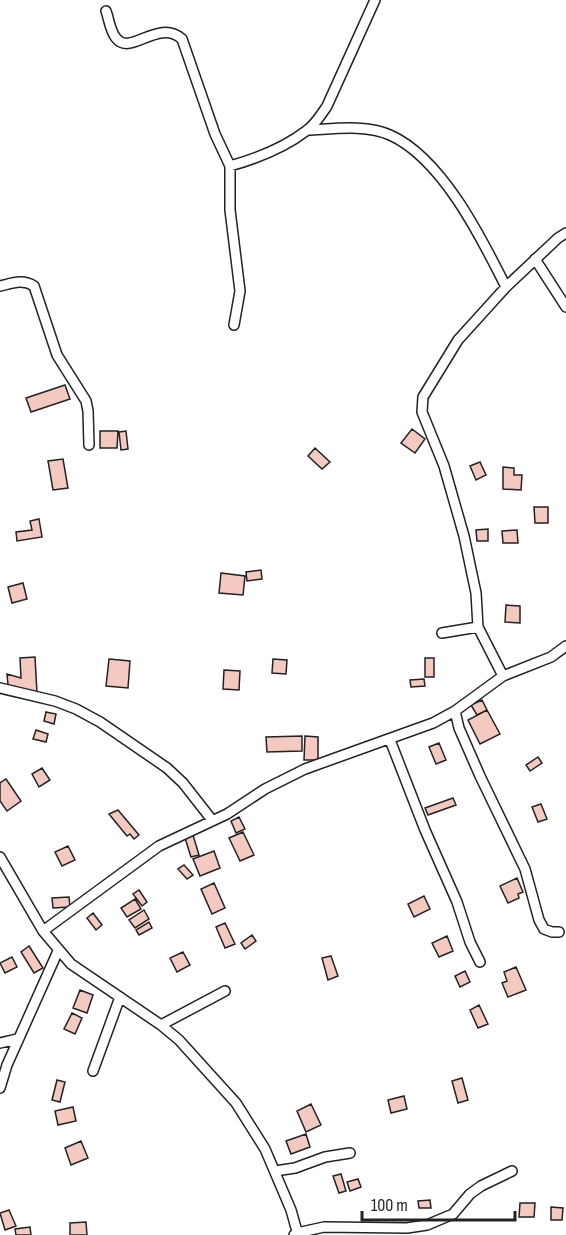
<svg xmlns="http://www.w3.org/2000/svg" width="566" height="1235" viewBox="0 0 566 1235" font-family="'Sofia Sans Condensed',sans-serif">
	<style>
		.building { fill: #f3c9c0; stroke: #222; stroke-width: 1.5 }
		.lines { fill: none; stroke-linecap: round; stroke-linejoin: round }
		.minor-casing { stroke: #222; stroke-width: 12 }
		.minor { stroke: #fff; stroke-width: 9 }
	</style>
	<rect width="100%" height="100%" fill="#fff"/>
	<path class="building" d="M65 385 70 399 31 412 26 398Z
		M412 429 425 439 415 453 401 443Z
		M100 431H118L117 448H100Z
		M126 431 128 449 121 450 119 432Z
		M315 448 330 462 322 469 308 456Z
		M63 459 68 488 53 490 48 461Z
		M480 462 486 475 476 480 470 466Z
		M503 467 514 468V475H522L521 490 503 489Z
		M534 507H548V523H535Z
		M39 519 42 537 17 541 16 532 32 530 30 521Z
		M488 529V541H477L476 530Z
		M517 530 518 543H503L502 531Z
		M261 570 262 579 247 581 246 572Z
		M221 573 245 576 243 595 219 593Z
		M23 583 27 599 12 603 8 587Z
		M506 605 520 606V623L505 622Z
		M35 657 37 693 8 685 7 674 21 678 20 658Z
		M425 658H434V677H425Z
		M109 659 130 661 128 688 106 686Z
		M273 659 287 660 286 674 272 673Z
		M224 670 240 671 239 690 223 689Z
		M424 679 425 686 411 687 410 680Z
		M482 700 487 710 477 715 471 705Z
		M487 710 500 734 480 744 468 720Z
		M46 712 56 714 54 724 44 721Z
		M36 730 48 734 46 742 33 739Z
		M302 736V751L267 752 266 737Z
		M305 736 318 737V760H304Z
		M439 743 446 760 436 764 429 747Z
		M538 757 542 763 530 771 526 765Z
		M42 768 50 780 39 787 32 774Z
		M6 779 21 801 7 811 0 801V783Z
		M453 798 456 805 428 815 425 808Z
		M541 804 547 819 538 822 532 807Z
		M118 810 139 835 134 839 130 834 127 836 109 814Z
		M239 817 245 829 236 833 231 821Z
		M243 832 254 855 240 861 229 838Z
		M193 835 199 855 191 857 185 838Z
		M68 846 75 860 62 866 55 852Z
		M214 851 220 868 200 876 193 859Z
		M184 865 193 875 187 879 178 869Z
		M517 878 523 892 518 894 519 898 508 903 500 886Z
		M214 883 225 908 212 914 201 889Z
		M139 890 147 902 142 906 133 894Z
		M424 896 430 909 414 917 408 904Z
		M69 897 70 907 53 908 52 898Z
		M135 899 141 909 127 917 121 908Z
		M144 910 149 919 135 928 129 920Z
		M93 913 102 925 96 930 87 918Z
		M149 922 152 928 139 935 136 930Z
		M225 923 235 944 225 948 216 927Z
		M252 935 256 941 245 949 241 943Z
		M447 936 453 951 439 957 432 943Z
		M29 946 43 968 34 973 21 952Z
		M183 952 190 965 177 972 170 958Z
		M331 956 338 976 328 980 322 958Z
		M12 957 17 967 5 973 0 963Z
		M516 967 526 990 508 997 502 983 507 981 504 972Z
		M465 971 470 982 460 987 455 976Z
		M80 990 93 995 87 1013 73 1008Z
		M479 1005 488 1024 478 1028 470 1010Z
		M72 1013 82 1018 75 1034 64 1029Z
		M462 1078 468 1100 458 1103 452 1081Z
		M57 1080 65 1082 60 1102 52 1100Z
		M404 1096 407 1109 391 1113 388 1100Z
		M311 1104 321 1125 306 1132 297 1111Z
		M73 1107 76 1121 58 1125 55 1111Z
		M306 1134 310 1147 291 1154 286 1141Z
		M81 1141 88 1158 71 1165 65 1148Z
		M341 1174 346 1191 339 1193 333 1176Z
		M358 1179 361 1187 350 1191 347 1182Z
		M430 1200 431 1208H419L418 1201Z
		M520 1203H535L534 1217H519Z
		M551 1207 563 1208 562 1220H551Z
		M9 1210 16 1226 5 1230 0 1213Z
		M86 1222 87 1235H70V1223Z
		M30 1227 31 1235H16L15 1229Z"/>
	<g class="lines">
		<g class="minor-casing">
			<path id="minor" d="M106 11C109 19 110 31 116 38 130 57 158 18 182 39L215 134 230 166V210L240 291 234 325
				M308 130C333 129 366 124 390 135 442 158 482 239 506 287
				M230 166C255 159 285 147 306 131 315 125 321 115 327 106L375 0
				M535 259 566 307
				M0 286C13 283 23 279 34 286L57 355 86 401 88 411 89 445
				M442 633 478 627
				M503 676 478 627 476 593 464 536 444 466 422 412 423 397 458 340 506 287 558 238 566 233
				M0 688 55 701 76 709 100 722 167 768 183 783 212 820
				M455 711 459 728 480 776 525 869 539 920 544 929 552 932H559
				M390 740 425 830 457 902 470 942 480 962
				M0 857 43 931 71 964 161 1025 179 1040 236 1103 265 1149 291 1210 298 1235
				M43 931 159 846 227 814 265 789 305 769 433 723 455 711 503 676 551 657 566 646
				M161 1025 225 991
				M0 1043 17 1039
				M93 1071 120 997
				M0 1088 7 1065 58 951
				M275 1171 295 1168 325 1157 350 1153
				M294 1235 297 1233 324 1227 407 1228 427 1225 453 1214 470 1194 481 1186 512 1171"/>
		</g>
		<use href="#minor" class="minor"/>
	</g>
	<path d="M362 1211v9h153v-9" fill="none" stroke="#222222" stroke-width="3"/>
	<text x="371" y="1211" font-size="18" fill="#222222" stroke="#ffffff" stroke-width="4.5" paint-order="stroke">100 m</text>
</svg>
